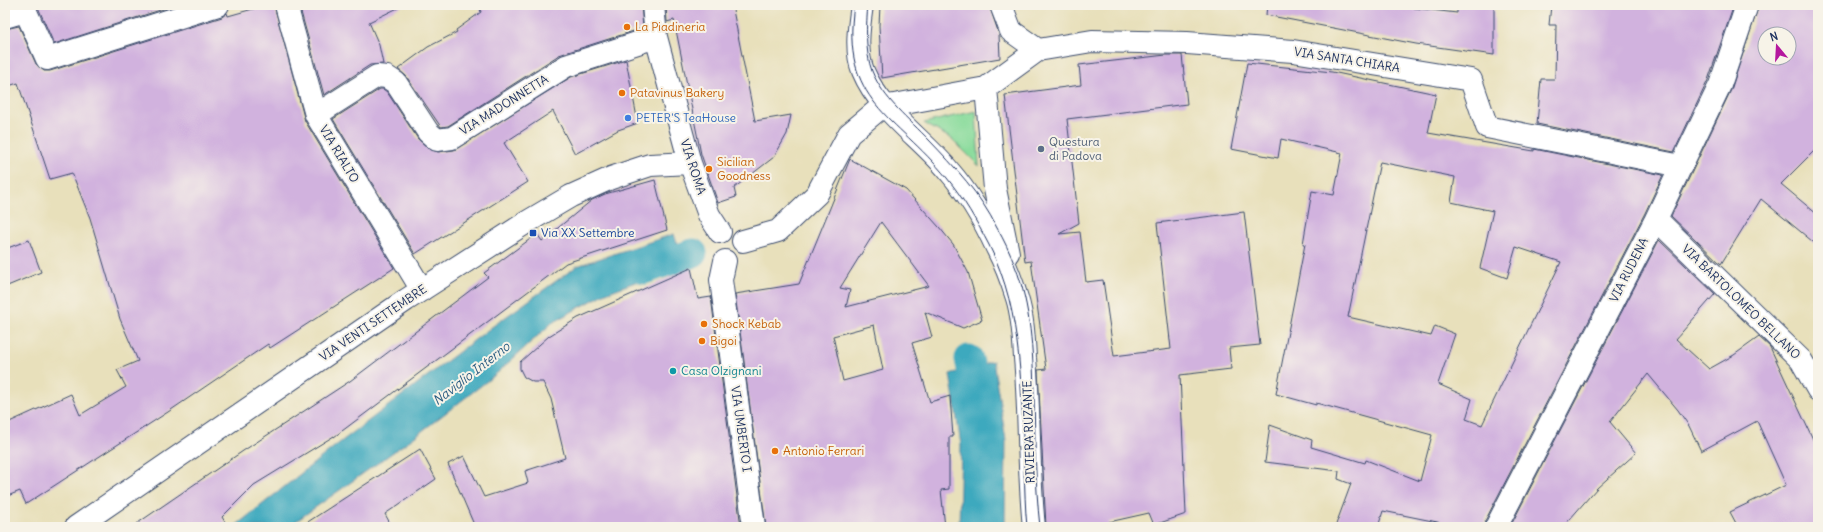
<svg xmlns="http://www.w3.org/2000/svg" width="1823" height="532" viewBox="0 0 1823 532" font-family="Delius,sans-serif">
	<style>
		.green { fill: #89db9b; stroke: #52857c }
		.water { fill: #3ea9be; stroke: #2c6c8e }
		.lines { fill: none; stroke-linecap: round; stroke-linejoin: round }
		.canal { stroke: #3ea9be; stroke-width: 29 }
		.building { fill: #d1b2de; fill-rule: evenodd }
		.street-casing { stroke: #3a4a6c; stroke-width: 24 }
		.street { stroke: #fff; stroke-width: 22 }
		.tram { stroke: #1b2f5e; stroke-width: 1 }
		.food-dot { fill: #e8710a; stroke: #f7f3e8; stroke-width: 1.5 }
		.shop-dot { fill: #3f7fe0; stroke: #f7f3e8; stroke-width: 1.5 }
		.service-dot { fill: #5c6f8a; stroke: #f7f3e8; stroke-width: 1.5 }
		.transit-dot { fill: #1a4fb4; stroke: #f7f3e8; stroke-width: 1.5 }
		.culture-dot { fill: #0f9aa8; stroke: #f7f3e8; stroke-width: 1.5 }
		.labels { text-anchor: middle; stroke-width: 4; stroke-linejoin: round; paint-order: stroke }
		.food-label { font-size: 12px; fill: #c56008; stroke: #f7f3e8; text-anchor: start }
		.street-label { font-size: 12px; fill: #1b2f5e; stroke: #f7f3e8 }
		.shop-label { font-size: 12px; fill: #366cbe; stroke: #f7f3e8; text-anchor: start }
		.service-label { font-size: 12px; fill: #4e5e75; stroke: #f7f3e8; text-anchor: start }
		.transit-label { font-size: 12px; fill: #164399; stroke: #f7f3e8; text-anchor: start }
		.culture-label { font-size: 12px; fill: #0d838f; stroke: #f7f3e8; text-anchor: start }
		.water-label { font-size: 13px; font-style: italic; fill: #275a80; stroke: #f7f3e8 }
	</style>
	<rect width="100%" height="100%" fill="#f7f3e8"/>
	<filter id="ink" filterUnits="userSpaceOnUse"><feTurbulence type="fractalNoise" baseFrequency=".025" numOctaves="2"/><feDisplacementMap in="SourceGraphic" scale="8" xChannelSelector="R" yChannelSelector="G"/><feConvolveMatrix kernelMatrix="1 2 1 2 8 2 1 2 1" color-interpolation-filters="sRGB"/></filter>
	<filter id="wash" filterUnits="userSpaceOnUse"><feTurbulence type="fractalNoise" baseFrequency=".012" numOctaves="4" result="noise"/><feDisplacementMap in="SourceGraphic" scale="16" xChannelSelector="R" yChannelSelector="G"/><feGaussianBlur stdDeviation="0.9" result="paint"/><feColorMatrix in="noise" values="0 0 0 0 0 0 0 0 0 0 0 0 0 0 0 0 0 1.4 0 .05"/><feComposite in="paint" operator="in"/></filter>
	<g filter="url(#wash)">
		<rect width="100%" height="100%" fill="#e8e0bb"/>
		<path class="green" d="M976 111 979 166 952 139 924 123Z"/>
		<path class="water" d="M674 234 683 264 606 293 553 322 495 375 413 438 288 527H234L334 447 493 326 577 266Z
			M993 361 1006 440 1005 527H959L961 445 950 374Z"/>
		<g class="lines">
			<path class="canal" d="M644 270 693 253
				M969 359 979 406"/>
		</g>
		<g id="blocks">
			<path class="building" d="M37 5H176L54 44Z
				M267 5H274L305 121 394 268 270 348 268 344 168 412 26 504 20 491 5 497V424L71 394 80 415 126 387 117 370 138 361 120 319 90 218 72 173 50 179 18 83 5 87V29L19 26 36 64 44 71H50L222 17 227 13 228 16Z
				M299 5H404L369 22 379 45 383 64 370 65 324 95Z
				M479 5H641L643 28 559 55 448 126 441 127 406 76 398 69 428 47 457 32 456 30 481 12Z
				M666 5H732L755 121 791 115 787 134 774 157 734 188 736 197 718 203 701 154 674 20 667 22Z
				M880 5H989L999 34 1000 58 882 78 879 26Z
				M1267 5H1414V8L1457 13V5H1494V55L1416 44 1266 15Z
				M1551 5H1734L1708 80 1674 152 1537 124 1541 79H1555L1556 25H1549Z
				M1759 5H1818V147L1781 184 1818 215V246L1761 199 1721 264 1671 216 1731 90ZM1765 34H1789V58H1765Z
				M1166 55H1182L1187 104 1067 119 1079 223 1059 234 1080 232 1086 282 1103 280 1114 356 1171 349 1157 223 1244 212 1260 345 1229 348 1231 369 1180 375 1186 514 1154 525 1149 513 1109 522 1110 527H1046L1038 370 1046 369 1031 261 1025 262 1005 95 1081 85 1079 65Z
				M626 60 638 123 618 130 575 154 553 111 504 143 528 182 415 254 333 119 380 89H383L387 92 418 139 429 149 438 152 454 150 571 77Z
				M1247 63 1332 72 1436 94 1428 133 1534 151V149L1663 175 1645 213 1485 521 1484 527H1462L1383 511 1378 527H1335L1351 484 1338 479 1339 471 1265 462 1270 425 1312 440 1311 447 1365 463 1366 460 1420 481 1432 435 1316 403V405L1276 394 1305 244H1303L1312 191 1334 195 1342 153 1281 139 1278 158 1231 149ZM1380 162 1455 177 1451 202 1493 211 1480 268 1507 278 1516 247 1561 262 1482 425 1466 419 1472 399 1438 384 1455 334 1435 326 1431 336 1348 317Z
				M850 159 906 190 939 227 953 244 968 272 982 320 963 328 925 312 932 337 912 343 930 402 950 396 953 437H949V489L941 490 945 527H766L735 294 799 284ZM881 222 929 286 846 307 850 290 840 288ZM874 325 883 370 843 381 833 336Z
				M655 180 667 230 566 263 334 437V436L254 485 222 517 228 527H132L243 451 350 381 488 277 484 273 537 234 542 241 592 200 605 194Z
				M29 240 41 272 5 287V249Z
				M1659 240 1715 294 1676 339 1709 369 1734 355 1759 337 1770 347 1818 450V527H1738L1730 512 1786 485 1757 421 1701 451 1689 426 1678 410 1648 374 1610 422 1636 453 1597 488 1563 527H1510Z
				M691 268 698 299 711 297 741 527H475L448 464 464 456 484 497 528 483 525 471 565 458 551 399 543 382H533L524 377 520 369V362L549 336 578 318Z
				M420 449 436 479 385 514 392 527H300Z"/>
		</g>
	</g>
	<g filter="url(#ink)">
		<use href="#blocks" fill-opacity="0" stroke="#3a4a6c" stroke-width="1"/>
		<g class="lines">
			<g class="street-casing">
				<path id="street" d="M23 5 47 59 218 5
					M286 5 316 115 422 290
					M653 5 656 37 690 163 709 215 720 232
					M862 5C859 26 855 51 863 71 880 112 922 138 949 171 969 194 984 220 997 248 1005 263 1012 282 1017 298 1023 317 1024 339 1025 358 1030 414 1028 471 1034 527
					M1001 5 1011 31 1038 50
					M5 17 25 11
					M986 88 995 189 1008 253
					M316 115 377 76 387 77 396 83 428 132 437 140 452 138 566 66 656 37
					M1656 219 1801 360 1818 390
					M743 241 778 231 817 194 849 134 879 109 894 105 986 88 1038 50 1092 41 1187 43 1293 51 1471 80 1487 127 1681 166
					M725 261 721 280 754 527
					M76 527 406 300 527 222 571 196 611 178 650 165 690 163
					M1496 527 1656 219 1681 166 1720 85 1747 5"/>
			</g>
			<use href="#street" class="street"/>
			<path class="tram" d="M854 5C840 103 895 114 947 178 964 199 977 222 989 245 1024 314 1021 394 1024 470 1025 489 1025 508 1027 527
				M868 5C866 24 865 53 872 71 883 99 909 119 929 140 955 167 981 195 997 228 1004 240 1010 253 1015 266 1031 306 1033 352 1034 394 1035 439 1035 483 1040 527"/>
		</g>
	</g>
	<g class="food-dot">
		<circle cx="627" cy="27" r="4"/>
		<circle cx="622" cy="93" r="4"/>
		<circle cx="709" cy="169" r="4"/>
		<circle cx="704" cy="324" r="4"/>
		<circle cx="702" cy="341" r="4"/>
		<circle cx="775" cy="451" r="4"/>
	</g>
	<circle class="shop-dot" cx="628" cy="118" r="4"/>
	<circle class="service-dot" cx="1041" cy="149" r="4"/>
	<rect class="transit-dot" x="529" y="229" width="8" height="8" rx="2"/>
	<circle class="culture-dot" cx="673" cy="371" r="4"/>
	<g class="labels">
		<g class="food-label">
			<text x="635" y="31">La Piadineria</text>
			<text x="630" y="97">Patavinus Bakery</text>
			<text x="717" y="166">Sicilian<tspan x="717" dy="14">Goodness</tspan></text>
			<text x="712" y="328">Shock Kebab</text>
			<text x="710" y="345">Bigoi</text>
			<text x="783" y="455">Antonio Ferrari</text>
		</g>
		<g class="street-label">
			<text transform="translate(1347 60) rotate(9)" y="4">VIA SANTA CHIARA</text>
			<text transform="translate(504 105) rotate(-32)" y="4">VIA MADONNETTA</text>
			<text transform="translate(339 154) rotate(59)" y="4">VIA RIALTO</text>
			<text transform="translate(693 167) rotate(72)" y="4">VIA ROMA</text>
			<text transform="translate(1629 270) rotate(-63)" y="4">VIA RUDENA</text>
			<text transform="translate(1741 302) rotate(44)" y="4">VIA BARTOLOMEO BELLANO</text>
			<text transform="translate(373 323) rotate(-34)" y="4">VIA VENTI SETTEMBRE</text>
			<text transform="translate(741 429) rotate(82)" y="4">VIA UMBERTO I</text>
			<text transform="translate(1029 432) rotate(-92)" y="4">RIVIERA RUZANTE</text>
		</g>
		<g class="shop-label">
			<text x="636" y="122">PETER'S TeaHouse</text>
		</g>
		<g class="service-label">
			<text x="1049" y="146">Questura<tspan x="1049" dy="14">di Padova</tspan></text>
		</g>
		<g class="transit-label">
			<text x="541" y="237">Via XX Settembre</text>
		</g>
		<g class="culture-label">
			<text x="681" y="375">Casa Olzignani</text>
		</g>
		<g class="water-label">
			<text transform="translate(471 373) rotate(-38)" y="5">Naviglio Interno</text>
		</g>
	</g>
	<rect width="1823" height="532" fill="none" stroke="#f7f3e8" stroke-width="20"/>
	<g transform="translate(1777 46) rotate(342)"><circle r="19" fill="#f7f3e8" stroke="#9fa5b1"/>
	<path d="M0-3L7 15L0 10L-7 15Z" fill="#b5179e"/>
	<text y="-6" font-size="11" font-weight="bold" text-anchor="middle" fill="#1b2f5e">N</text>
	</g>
</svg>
